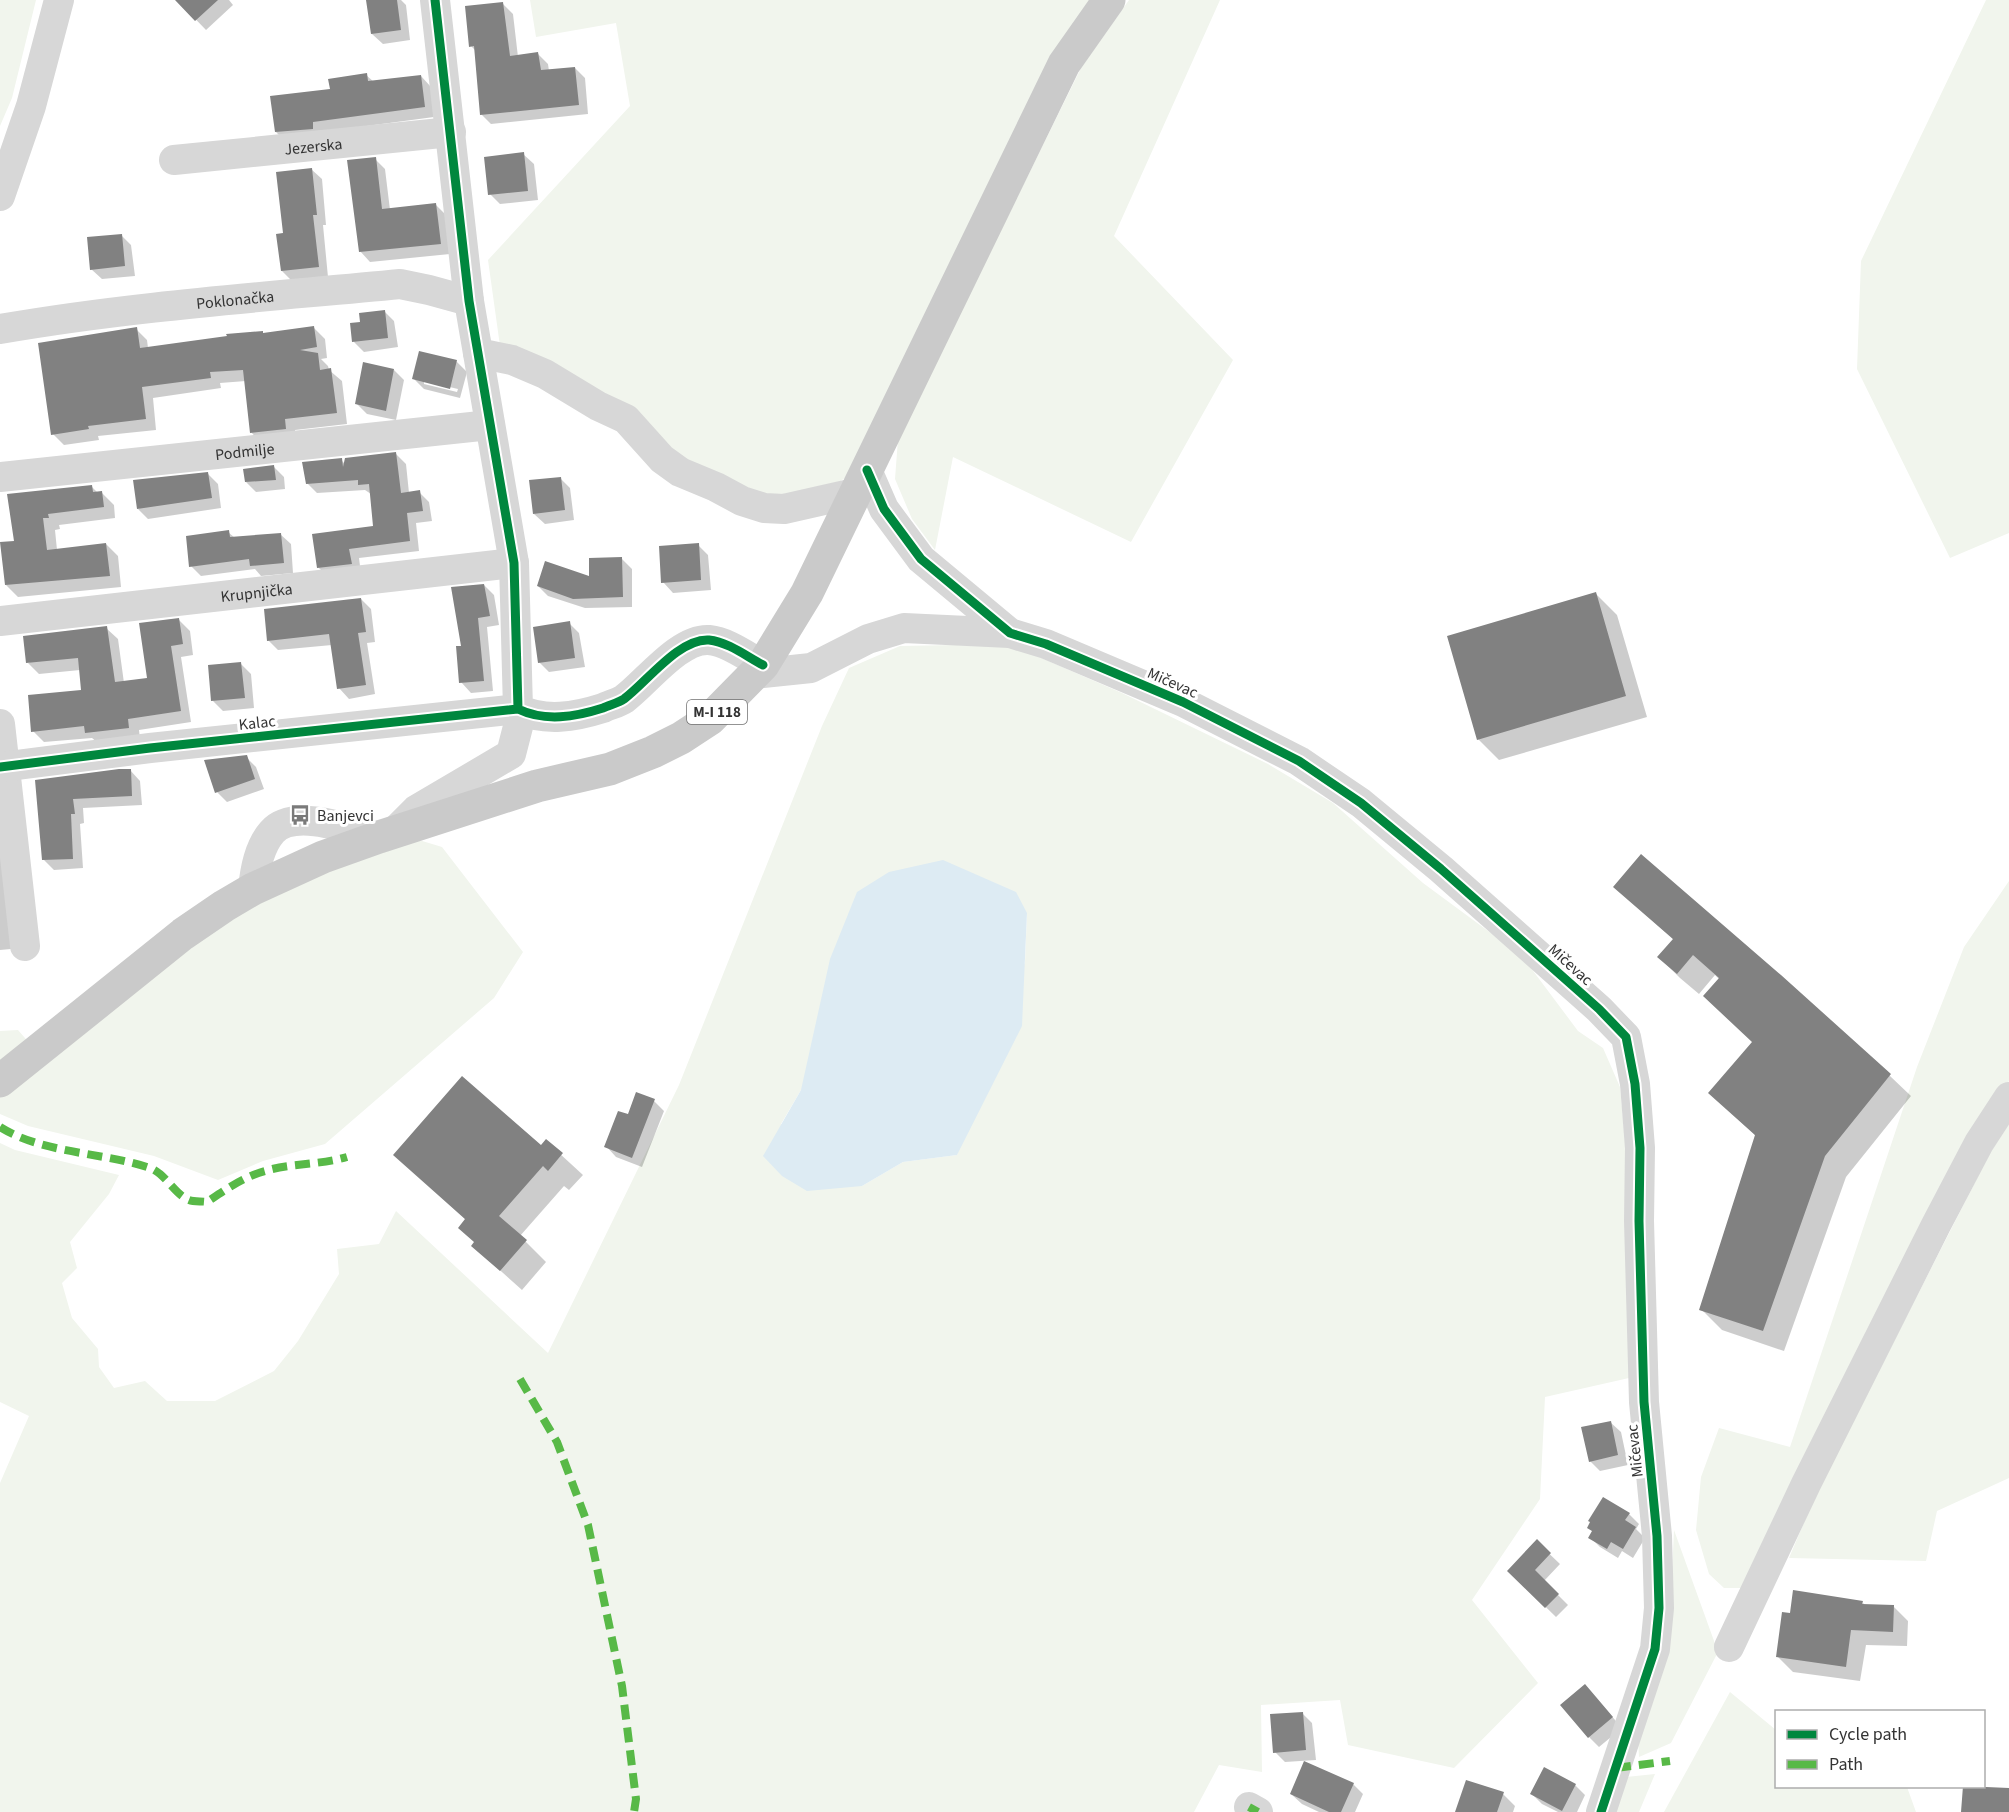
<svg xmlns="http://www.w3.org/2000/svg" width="2009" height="1812" viewBox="0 0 2009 1812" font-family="'Source Sans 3',sans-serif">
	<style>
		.green { fill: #f1f5ed; fill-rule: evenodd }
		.water { fill: #ddebf3 }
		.shadow { fill: #0003; fill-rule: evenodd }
		.building { fill: #818181 }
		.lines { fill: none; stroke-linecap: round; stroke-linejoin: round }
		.minor { stroke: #d7d7d7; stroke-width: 30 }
		.major { stroke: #cacaca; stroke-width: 33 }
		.quiet { stroke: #58b947; stroke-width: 8; stroke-dasharray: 15 8; stroke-linecap: butt }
		.cycleway-casing { stroke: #fff; stroke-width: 13 }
		.cycleway { stroke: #00873e; stroke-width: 9 }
		.labels { text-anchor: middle; stroke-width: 6; stroke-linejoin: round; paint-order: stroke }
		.shield { fill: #fff; stroke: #707070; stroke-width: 1.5 }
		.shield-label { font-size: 15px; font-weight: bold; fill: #333 }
		.street-label { font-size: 16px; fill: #333; stroke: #fff }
		.poi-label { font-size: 16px; fill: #333; stroke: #fff; text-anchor: start }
	</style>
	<rect width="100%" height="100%" fill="#fff"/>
	<path class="green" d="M0 0H36L12 98 0 126Z
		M530 0H1092L855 471 829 489 768 500 704 473 500 346 488 260 630 106 616 23 536 37Z
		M1129 0H1220L1114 236 1233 360 1131 542 953 457 935 550 912 519 895 479 898 439 1081 68Z
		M1986 0H2009V533L1950 558 1857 369 1861 261Z
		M1009 644 1122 693 1268 764 1333 803 1423 883 1522 956 1578 1031 1603 1048 1620 1087 1625 1141 1629 1378 1545 1397 1540 1499 1472 1600 1538 1683 1454 1768 1348 1745 1340 1700 1261 1705 1262 1772 1219 1765 1194 1812H0V1483L29 1416 0 1402V1143L15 1150 119 1175 109 1194 70 1242 77 1268 62 1283 72 1318 98 1349 99 1367 114 1388 145 1381 167 1401H215L274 1371 298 1341 339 1274 337 1249 379 1244 396 1211 548 1353 679 1085 822 726 849 668 900 646ZM1027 913 1025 962 957 1155 903 1162 862 1186 781 1124 801 1090Z
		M419 840 442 847 523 952 494 998 325 1144 263 1161 218 1180 154 1156 28 1126 0 1114V1097L225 916 280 887Z
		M2009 881V1081L1937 1192 1745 1588H1724L1709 1574 1696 1530 1701 1477 1719 1428 1790 1447 1917 1067 1964 947Z
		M18 1030 31 1045 0 1068V1031Z
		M2009 1124V1478L1937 1511 1926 1561 1789 1558 1817 1492 1990 1153Z
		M1674 1530 1718 1652 1671 1743 1639 1757 1638 1741 1669 1643Z
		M1730 1692 1776 1730V1786L1907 1787 1916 1812H1664Z
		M1655 1774 1639 1812H1613L1626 1777Z"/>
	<path class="water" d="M943 860 1016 892 1027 913 1022 1026 957 1155 903 1162 862 1186 807 1191 782 1176 763 1156 801 1090 830 959 857 892 889 872Z"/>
	<path class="shadow" d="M179 0H229L233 5 206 30 178 1Z
		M368 0H401L406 5 410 40 383 44 372 34Z
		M503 4 513 14 518 57 538 54 548 64 549 71 575 68 585 78 588 114 491 124 481 114 476 51 471 46Z
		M366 75 374 82 421 76 431 87 434 117 322 132 286 142 276 132 332 90Z
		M523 154 534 164 538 200 500 204 490 194Z
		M375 159 385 169 390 210 435 204 445 214 450 254 370 262 360 251Z
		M311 169 322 179 326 225H323L328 277 292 281 282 271 284 234Z
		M121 235 131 245 135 276 102 279 91 269Z
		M384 311 394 321 398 347 364 352 354 342 361 323Z
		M314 328 325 339 327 358 321 359 328 366 329 370 342 381 347 424 295 430 296 440 262 444 251 432 246 381 220 383 221 388 153 398 156 430 98 436 99 440 64 445 53 434 136 329 147 340 148 348Z
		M456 361 467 372 460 398 424 389 414 379ZM424 381 458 389 457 392 424 384Z
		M394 370 404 380 396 420 367 414 357 404Z
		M396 454 406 464 409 493 419 492 429 502 432 521 416 523 419 551 359 558 361 574 328 577 318 567 375 527 371 494 365 490 317 493 307 483 341 460 345 464Z
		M274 467 284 477 285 489 256 492 246 482Z
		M208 474 218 484 221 508 148 519 138 509Z
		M560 478 570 488 574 520 545 524 534 514Z
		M91 486 98 493H102L114 505 115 518 59 525 60 529 55 530 57 550 106 544 118 556 121 587 18 597 6 585 15 542 9 495Z
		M228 532 235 538 280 534 291 544 293 573 261 576 255 569 201 576 191 566Z
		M698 545 708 555 711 590 673 593 663 582Z
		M622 559 632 569V607L585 608 548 596 538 586 591 578Z
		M484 585 494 595 499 625 487 627 493 691 471 693 461 682 463 647Z
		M1596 594 1617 615 1647 717 1499 760 1478 739Z
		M361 599 371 609 375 642 367 643 375 694 349 699 339 688 332 645 278 650 268 640Z
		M179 620 190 631 193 655 181 657 191 722 139 730 140 739 98 743 92 738 44 742 33 731 82 691 80 670 39 674 28 663 106 628 118 639 124 683 148 679Z
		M569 623 579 633 585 667 549 672 539 662Z
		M240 663 251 674 254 708 223 711 213 701Z
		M246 757 256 767 264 789 227 802 217 792Z
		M130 770 140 781 142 805 83 808 84 823 80 824 83 868 54 870 44 860 37 781Z
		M0 806 11 949 0 950Z
		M1615 887 1890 1076 1911 1096 1846 1177 1784 1351 1722 1330 1701 1309 1757 1137 1710 1093 1754 1043 1720 980 1715 975 1699 994 1680 978 1659 957 1674 940Z
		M654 1101 664 1111 642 1167 616 1157 606 1146 629 1116Z
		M546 1141 583 1175 569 1190 564 1186 520 1236 546 1262 522 1290 473 1246 476 1243 466 1220 395 1155 541 1147Z
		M1610 1422 1621 1432 1628 1465 1600 1471 1590 1461Z
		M1629 1514 1639 1524 1636 1529 1645 1538 1633 1558 1622 1551 1618 1558 1600 1547 1590 1537 1593 1532 1591 1522Z
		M1537 1542 1560 1564 1544 1581 1568 1605 1556 1617 1509 1571Z
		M1862 1602 1865 1605 1893 1606 1908 1621 1907 1646 1866 1645 1860 1681 1793 1672 1778 1657 1791 1615Z
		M1595 1697 1622 1728 1599 1747 1589 1737Z
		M1302 1713 1312 1723 1316 1760 1285 1762 1275 1752Z
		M1353 1784 1363 1794 1355 1812H1319L1302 1804 1291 1794Z
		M1575 1785 1585 1795 1577 1812H1558L1542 1804 1532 1794Z
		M1503 1794 1515 1806 1513 1812H1456Z"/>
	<path class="building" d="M175 0H218L195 21Z
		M366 0H397L401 30 371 34Z
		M503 2 510 56 538 52 541 70 575 67 579 105 480 115 474 46 469 47 465 6Z
		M367 73 368 81 421 75 425 107 313 122V129L275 132 270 96 330 89 328 79Z
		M524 152 528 191 488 195 484 157Z
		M376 157 382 209 436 203 441 244 359 252 347 160Z
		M312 168 317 215H313L319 267 281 271 276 234 283 233 276 172Z
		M122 234 125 266 90 270 87 237Z
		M385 310 388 338 352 342 350 323 360 322 359 313Z
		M314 326 317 347 300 350 318 353 320 370 331 368 337 413 285 419 286 429 250 433 243 370 210 372 211 378 142 387 146 419 88 426 89 429 51 435 38 343 137 327 140 348 227 336 226 334 263 331V333Z
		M419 351 457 360 450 389 412 379Z
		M363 362 394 369 386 411 355 404Z
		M396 452 401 493 420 490 423 511 407 513 410 541 349 549 352 564 317 568 312 534 373 526 369 484 358 485V480L306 484 302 462 342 458 343 467 345 458Z
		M274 465 276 480 245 482 243 469Z
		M208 472 212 498 137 509 133 480Z
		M561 477 565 510 533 514 529 480Z
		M92 485 93 492 102 491 104 507 48 514 49 518H43L47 550 106 543 110 576 5 585 0 542 14 541 7 494Z
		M229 530 230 537 281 533 284 563 250 566 249 559 189 567 186 536Z
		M699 543 701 580 661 583 659 546Z
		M622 557 623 597 573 599 537 586 545 561 589 576V558Z
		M484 584 490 616 478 618 484 681 459 683 456 646H461L451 587Z
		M1596 592 1626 696 1477 740 1447 636Z
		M361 598 366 632 358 633 366 685 337 689 329 634 267 641 264 609Z
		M179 618 183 644 171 646 181 711 128 719 129 728 85 733 84 726 31 732 28 695 81 690 78 658 26 663 23 636 107 626 115 682 147 678 139 623Z
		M570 621 575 658 538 663 533 627Z
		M241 662 245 698 211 701 208 665Z
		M247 755 255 779 215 793 204 760Z
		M119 769H131L132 796 73 799 75 814H71L73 859 42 860 35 780Z
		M1641 854 1781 975 1891 1074 1825 1156 1763 1331 1699 1310 1755 1135 1708 1093 1752 1042 1703 996 1719 978 1693 955 1677 974 1657 957 1673 939 1613 887Z
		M462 1076 541 1145 546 1139 563 1153 548 1171 543 1166 499 1216 527 1240 500 1271 471 1246 474 1242 458 1228 465 1219 393 1155Z
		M636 1092 655 1099 632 1158 604 1147 618 1111 628 1114Z
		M1611 1421 1618 1455 1589 1462 1581 1427Z
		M1603 1497 1630 1513 1625 1520 1636 1527 1623 1549 1611 1542 1607 1549 1588 1538 1592 1531 1587 1528 1590 1522 1588 1521Z
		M1537 1539 1551 1553 1535 1570 1559 1594 1545 1608 1507 1571Z
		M1793 1590 1863 1601 1862 1604 1894 1605 1893 1632 1851 1630 1846 1667 1776 1657 1782 1612 1790 1613Z
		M1585 1684 1613 1717 1588 1738 1560 1705Z
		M1303 1712 1306 1750 1273 1753 1270 1714Z
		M1304 1761 1354 1783 1341 1812H1329L1290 1794Z
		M1544 1767 1576 1784 1562 1811 1530 1794Z
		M1466 1780 1504 1792 1497 1812H1455Z
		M1963 1786 2009 1788V1812H1961Z"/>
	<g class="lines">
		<g class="minor">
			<path d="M435 0 469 301 514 563 518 709C545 722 575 717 603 708 609 705 618 703 624 699 646 683 679 638 709 640 728 642 746 656 763 665"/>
			<path id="s1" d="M174 160 451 132"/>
			<path d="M0 196 31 106 59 0"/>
			<path id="s2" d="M0 329C132 306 267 297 400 284L429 290 469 301"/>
			<path d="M478 353 512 360 545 374 598 406 626 419 662 459 680 472 716 487 742 501 764 508 784 509 855 493"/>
			<path d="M867 470 884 509 921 559 1010 633 1046 644 1183 702 1299 761 1361 803 1441 869 1599 1009 1626 1037 1635 1084 1640 1148 1639 1221 1644 1402 1657 1536 1659 1608 1655 1649 1601 1812"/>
			<path id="s3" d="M0 477 490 425"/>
			<path id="s4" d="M0 621 514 563"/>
			<path d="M754 674 811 668 868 639 904 628 1010 633"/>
			<path d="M0 724 25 946"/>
			<path d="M0 767 150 748 518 709"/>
			<path d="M394 832 416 810 511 754 522 711"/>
			<path d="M253 889C255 869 259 847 272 832 293 807 353 830 379 837"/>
			<path d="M1729 1647 1806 1484 1936 1225 1979 1143 2009 1097"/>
			<path d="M1249 1807 1258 1812"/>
		</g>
		<path class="major" d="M0 1081 183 934 224 906 253 889 323 857 379 837 537 786 610 769 653 752 681 738 710 719 763 665 807 593 1064 64 1109 0"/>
		<path class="quiet" d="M0 1127C43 1154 103 1152 150 1168 166 1174 174 1194 189 1200 194 1202 202 1201 207 1202 225 1190 243 1177 265 1171 291 1163 320 1165 347 1157
			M520 1379 557 1442 588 1525 622 1686 636 1799 634 1812
			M1616 1768 1670 1761
			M1249 1807 1258 1812"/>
		<g class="cycleway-casing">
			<path id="cycleway" d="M435 0 469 301 514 563 518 709C545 722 575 717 603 708 609 705 618 703 624 699 646 683 679 638 709 640 728 642 746 656 763 665
				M867 470 884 509 921 559 1010 633 1046 644 1183 702 1299 761 1361 803 1441 869 1599 1009 1626 1037 1635 1084 1640 1148 1639 1221 1644 1402 1657 1536 1659 1608 1655 1649 1601 1812
				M0 767 150 748 518 709"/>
		</g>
		<use href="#cycleway" class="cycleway"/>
	</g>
	<defs>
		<g id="bus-bare" transform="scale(1.62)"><path d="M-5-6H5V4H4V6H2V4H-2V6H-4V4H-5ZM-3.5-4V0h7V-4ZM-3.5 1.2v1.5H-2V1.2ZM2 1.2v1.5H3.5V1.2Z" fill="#7a7a7a" stroke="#fff" stroke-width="2.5" paint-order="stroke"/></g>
	</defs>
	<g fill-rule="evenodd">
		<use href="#bus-bare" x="300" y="815"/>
	</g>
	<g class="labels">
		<rect class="shield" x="687" y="700" width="60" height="24" rx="4.5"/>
		<g class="shield-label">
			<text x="717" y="717">M-I 118</text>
		</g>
		<g class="street-label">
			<text dy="6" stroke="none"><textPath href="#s1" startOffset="140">Jezerska</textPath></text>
			<text dy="6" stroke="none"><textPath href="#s2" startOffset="237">Poklonačka</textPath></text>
			<text dy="6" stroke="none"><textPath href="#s3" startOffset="246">Podmilje</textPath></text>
			<text dy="6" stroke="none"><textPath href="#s4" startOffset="258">Krupnjička</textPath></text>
			<text transform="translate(1173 682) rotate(24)" y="6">Mičevac</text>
			<text transform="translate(257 722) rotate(-6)" y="6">Kalac</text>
			<text transform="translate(1571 964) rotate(42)" y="6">Mičevac</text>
			<text transform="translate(1634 1451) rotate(-96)" y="6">Mičevac</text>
		</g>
		<g class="poi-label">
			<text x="317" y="821">Banjevci</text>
		</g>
	</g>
	<rect x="1775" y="1710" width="210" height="78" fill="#ffffff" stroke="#adadad" stroke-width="1.5"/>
	<rect x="1787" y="1730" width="30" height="9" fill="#00873e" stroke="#adadad" stroke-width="1.5"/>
	<text x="1829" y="1740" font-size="18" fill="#333333">Cycle path</text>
	<rect x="1787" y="1760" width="30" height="9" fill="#58b947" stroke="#adadad" stroke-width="1.5"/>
	<text x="1829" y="1770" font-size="18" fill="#333333">Path</text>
</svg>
